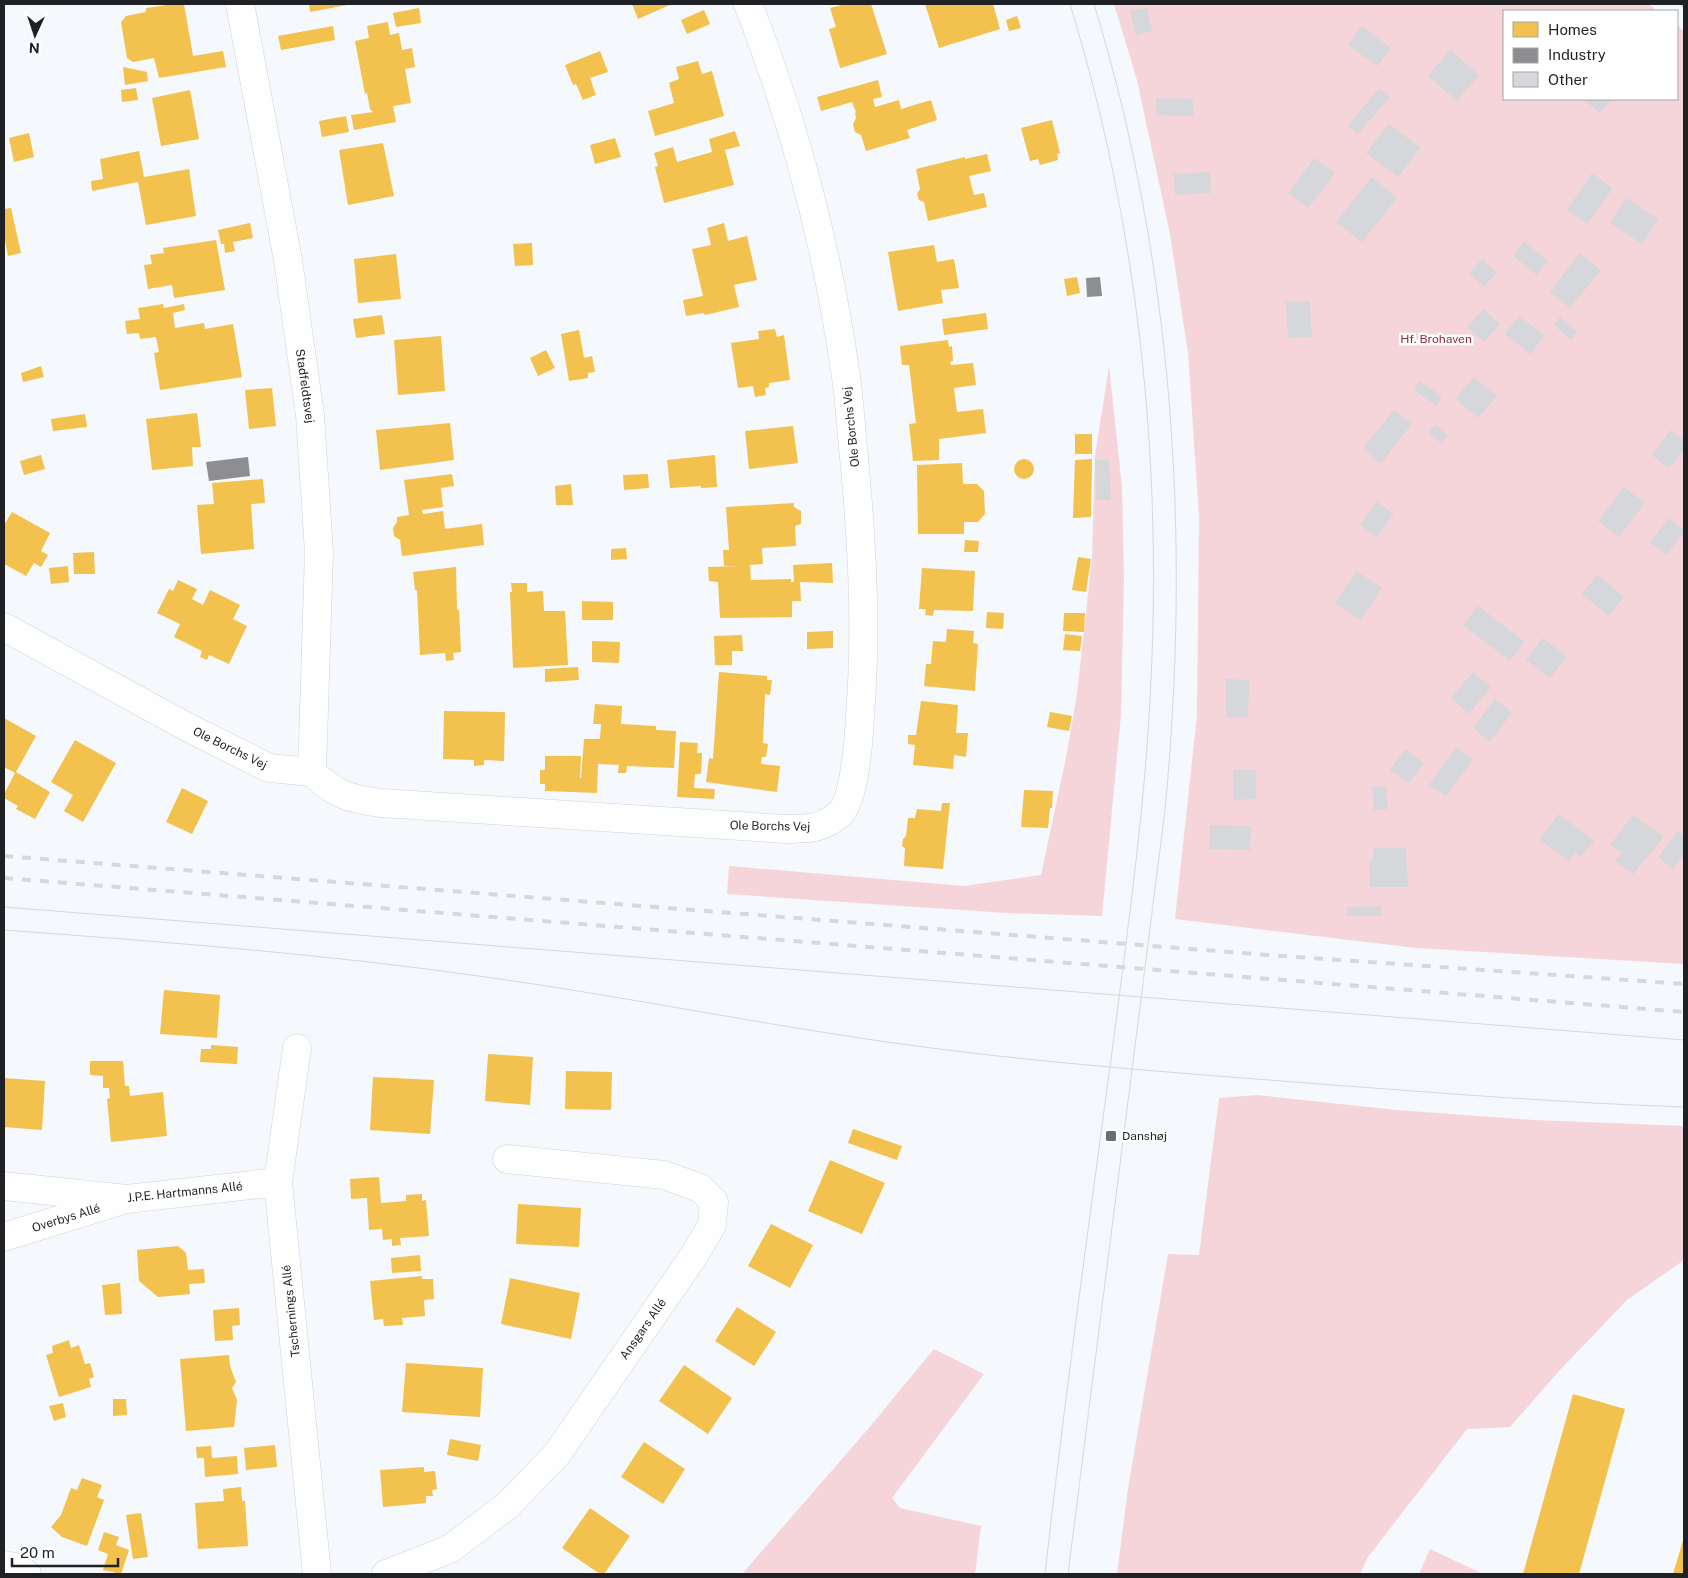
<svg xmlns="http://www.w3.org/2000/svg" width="1688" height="1578" viewBox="0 0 1688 1578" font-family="'Public Sans',sans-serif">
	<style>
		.green { fill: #f5d5da }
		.homes { fill: #f2c14e }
		.industry { fill: #8d8d92 }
		.building { fill: #d5d7da }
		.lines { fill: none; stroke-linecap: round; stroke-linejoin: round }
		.minor-casing { stroke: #d0d2d5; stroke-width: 29 }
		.minor { stroke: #fefeff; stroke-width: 28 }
		.tram { stroke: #d7d8d9; stroke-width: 1 }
		.rail { stroke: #d7d8d9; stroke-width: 4; stroke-dasharray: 9 9; stroke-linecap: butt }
		.poi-dot { fill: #6a6c70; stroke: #fff; stroke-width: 2 }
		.labels { text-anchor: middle; stroke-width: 5; stroke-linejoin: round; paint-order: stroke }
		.park-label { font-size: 12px; fill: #8a283d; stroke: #fff }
		.street-label { font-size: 12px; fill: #1f2124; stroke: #fff }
		.poi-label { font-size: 12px; fill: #1f2124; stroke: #fff; text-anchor: start }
	</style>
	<rect width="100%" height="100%" fill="#f5f8fc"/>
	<path class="green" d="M1114 4H1648L1658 11H1504V99H1677V25L1684 31V964L1416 948 1175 919 1197 715 1199 517 1188 353 1170 234 1137 80Z
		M1109 366 1122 487 1124 578 1121 715 1102 916 1006 913 727 894 729 866 964 886 1041 875 1067 753 1077 694 1092 558 1095 456Z
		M1257 1095 1396 1110 1534 1120 1684 1126V1260L1627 1300 1559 1371 1510 1427 1467 1429 1368 1557 1360 1574H1117L1128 1489 1168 1254 1199 1255 1219 1098Z
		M934 1349 984 1374 892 1498 900 1508 981 1526 975 1574H742L868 1429Z
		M1430 1549 1483 1574H1419Z"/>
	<path class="homes" d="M174 4H184L193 56 223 51 226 67 159 78 154 58 133 62 127 58 121 22 126 16 146 12V8Z
		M309 4H346L347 5 310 12Z
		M632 4H672L638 19Z
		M846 4H871L887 54 840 68 829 29 836 27 830 8Z
		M925 4H993L1000 29 939 48Z
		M419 8 421 23 396 27 393 13Z
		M704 10 710 24 687 34 681 20Z
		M1017 16 1021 28 1009 31 1006 20Z
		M388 22 390 35 399 33 402 50 412 48 415 67 405 69 411 103 393 106 396 122 354 130 351 115 373 112 370 109 367 93 365 94 355 41 369 38 367 26Z
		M333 26 335 40 281 50 278 36Z
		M600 51 608 72 590 78 596 95 583 100 576 84 573 85 565 65Z
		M698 61 702 74 712 71 724 116 655 136 648 111 674 103 669 83 679 79 676 67Z
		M123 67 147 72 148 81 125 85Z
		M878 80 882 97 873 99 875 107 899 100 901 109 931 100 937 120 907 130 910 138 866 151 861 135 855 132 853 124 856 118 855 113 856 112 852 102 821 111 817 97Z
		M136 88 138 100 122 102 121 90Z
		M190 90 199 139 161 146 152 98Z
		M346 116 349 132 322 137 319 121Z
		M1052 120 1060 153 1057 154 1058 160 1040 165 1038 159 1030 161 1021 128Z
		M735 131 740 146 725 150 734 185 664 203 655 167 658 166 654 153 673 147 677 162 712 152 709 139Z
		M29 133 34 157 14 162 9 138Z
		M615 138 621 157 595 164 590 145Z
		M383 143 394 196 348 205 339 150Z
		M139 151 144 177 189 169 196 216 146 225 138 182 92 191 91 181 103 179 100 159Z
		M987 154 991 171 969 176 974 195 984 193 987 207 928 221 924 202 919 200 917 194 920 189 916 169 965 157V159Z
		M11 208 21 253 8 256 4 235V209Z
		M250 223 253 238 233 242 235 251 225 253 224 244H221L218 230Z
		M724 223 728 241 747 236 757 280 734 285 739 307 705 315 704 313 686 316 683 300 703 296 692 249 711 245 707 228Z
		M216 240 225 290 174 298 172 285 148 289 144 265 152 264 150 255 164 253 163 248Z
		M532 243 533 265 515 266 513 244Z
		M934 245 937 262 954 259 959 288 941 290 943 303 898 311 888 252Z
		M396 254 401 299 358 303 354 259Z
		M1077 277 1080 293 1067 296 1064 279Z
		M163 304 164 308 184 304 185 310 173 313 175 328 204 323 205 329 233 324 242 377 160 390 154 353 159 352 156 337 140 339 139 333 127 334 125 321 140 319 138 308Z
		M986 313 988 329 944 335 942 319Z
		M382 315 385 334 356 338 353 319Z
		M775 329 777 337 784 335 790 380 769 383V387L765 388 766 395 755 397 753 386 738 388 731 343 759 339 758 331Z
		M579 330 584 358 592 356 595 372 588 373V378L569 381 561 334Z
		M441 336 445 391 398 395 394 340Z
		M948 340 949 347 952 346 953 361 950 362 951 365 973 363 976 385 954 388 957 412 983 409 986 433 939 439V460L913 461 909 424 916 423 909 365H902L900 346Z
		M546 350 555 368 538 376 530 358Z
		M41 366 44 377 23 382 21 373Z
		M272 388 276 426 249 429 245 390Z
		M197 413 201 447H192L193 466 152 470 146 419Z
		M85 414 87 427 53 431 51 419Z
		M450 423 454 460 380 470 376 430Z
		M793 426 798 463 749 469 745 431Z
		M1075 434H1092V454H1075Z
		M41 455 45 469 24 475 20 461Z
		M715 455 717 487 701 488V486L670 488 667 460Z
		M1092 459 1091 517 1073 518 1075 460Z
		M1014 469a10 10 0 1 1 20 0a10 10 0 1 1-20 0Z
		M962 463 963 484H977L984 491 985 514 978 522H964V534H918L917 465Z
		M452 474 454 486 441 488 443 507 422 510 423 514 443 511 445 529 482 524 484 545 402 556 400 540 394 536 393 528 397 522V517L409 515 404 480Z
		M648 474 649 488 624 490 623 475Z
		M263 479 265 503 251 504 254 549 201 554 197 505 214 504 212 483Z
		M571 484 573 505H556L555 486Z
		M794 503V507L801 511V524L795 526 796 546 762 548 763 564 750 565 751 580 791 579V582H794L793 565 832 563 833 583 800 582 801 601H792V617L720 618 718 582 709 581 708 567 739 566H724L723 550H729L726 507Z
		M12 512 50 533 41 551 48 555 41 567 34 563 26 576 4 564V525Z
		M965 540 979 541 978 552H964Z
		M626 548 627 559 611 560V549Z
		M94 552 95 574H74L73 553Z
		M1078 557 1091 559 1086 592 1072 590Z
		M68 566 69 582 51 584 49 568Z
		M456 567 457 610H459L461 652 453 653 454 660 446 661 445 653 420 655 417 590H415L413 572Z
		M922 568 975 571 973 611 934 610 933 616 925 615 926 609H919Z
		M178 580 197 589 192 599 203 605 210 590 240 605 233 619 247 626 229 664 209 655 207 660 200 657 202 651 174 637 180 624 157 613 169 589 173 591Z
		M511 583H527V592L543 591 544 611H565L568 665 513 668 510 592H512Z
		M582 601 613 602V620H582Z
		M987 612 1004 613 1003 629 986 628Z
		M1064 613H1085L1084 632 1063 631Z
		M947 629 974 631 973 643 978 644 975 691 924 686 926 664H931L933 641 946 642Z
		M833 631V648L807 649V632Z
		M1065 634 1082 636 1080 651 1063 650Z
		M742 635 743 651H732V665H715L714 636Z
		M592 641 620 642 619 663 592 662Z
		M578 667 579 680 545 682V669Z
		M719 672 767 676V680H772L770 695 765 694 763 743 768 744 766 757H762L761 764 780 766 777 792 706 782 709 758 713 759Z
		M921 701 958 705 956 733H968L966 757 954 755 953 769 913 765 915 745 908 744V735H916Z
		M595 704 622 706 621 724 656 726V730L676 731 674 768 627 766 626 773H618L619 765 598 764 597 793 545 791V784H540V770H545V756H581L580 778H581L584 739H600L601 724H593Z
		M444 711 505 712 504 761 484 760V765L474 766V760L443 759Z
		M1050 712 1072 716 1069 731 1047 727Z
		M4 718 36 736 16 772 50 792 35 819 16 809 18 806 4 798V794L15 773 4 767Z
		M75 740 116 763 83 822 64 811 73 795 51 782Z
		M680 742 698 743 697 753H702L701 774H695L694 788 715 789 714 799 677 797Z
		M182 788 208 801 192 834 166 822Z
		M1024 790 1053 791 1052 808H1050L1048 828 1021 827Z
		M942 803H950L943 869 904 866 905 848 902 846 903 839 906 836 908 818H915L917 809 941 811Z
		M164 990 220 995 217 1038 160 1034Z
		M211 1045 238 1047 237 1064 200 1062 201 1049H211Z
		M488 1054 533 1057 530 1105 485 1101Z
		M90 1061H123L125 1086H129L130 1096 163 1092 167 1136 111 1142 107 1099 110 1098 109 1088H103V1076L90 1075Z
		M566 1071 612 1072 611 1110 565 1109Z
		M373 1077 434 1080 430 1134 370 1130Z
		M4 1078 45 1081 42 1130 4 1127Z
		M853 1129 902 1146 897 1160 848 1143Z
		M830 1160 885 1183 862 1234 808 1211Z
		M379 1177 381 1203 406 1201V1195L422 1194V1201L426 1200 429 1236 400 1238 401 1245 392 1246V1239L383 1240 382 1229 369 1230 367 1198 351 1199 350 1179Z
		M518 1204 581 1208 579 1247 516 1244Z
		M771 1224 813 1245 790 1288 748 1266Z
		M178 1246 186 1253 188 1270 204 1269 205 1283 189 1284 190 1294 158 1297 139 1281 137 1250Z
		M420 1255 421 1271 392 1273 391 1258Z
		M422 1276V1279H433L434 1299 424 1300 425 1316 402 1318 403 1325 384 1326 383 1319 374 1320 370 1281Z
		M510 1278 580 1293 571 1339 501 1324Z
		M120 1283 122 1314 105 1315 102 1285Z
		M737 1307 776 1332 754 1366 715 1341Z
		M239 1308 240 1325 232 1326 233 1340 215 1341 213 1310Z
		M69 1340 71 1348 79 1345 85 1364 90 1363 94 1377 89 1379 91 1387 59 1397 46 1355 53 1353 52 1346Z
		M229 1355 230 1366 236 1382 232 1388 237 1400 234 1427 186 1431 180 1359Z
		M406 1363 483 1368 480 1417 402 1412Z
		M684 1365 732 1398 708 1434 659 1401Z
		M1573 1394 1625 1409 1579 1574H1523Z
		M113 1399H126L127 1415 113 1416Z
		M63 1403 66 1417 54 1421 49 1406Z
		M450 1439 481 1445 478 1461 447 1455Z
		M644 1442 685 1469 663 1504 621 1477Z
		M275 1445 277 1467 246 1470 244 1448Z
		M211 1446 212 1458 237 1456 238 1474 205 1477 204 1458H197L196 1447Z
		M424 1467V1472L435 1471 437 1489 432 1490 433 1496H426V1503L383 1507 380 1470Z
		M82 1478 102 1485 97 1497 104 1500 87 1546 62 1537 51 1527 61 1515 71 1488 77 1490Z
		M241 1487 242 1501H245L248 1546 198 1549 195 1503 224 1501 223 1489Z
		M590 1508 630 1536 604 1574H600L562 1548Z
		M141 1513 148 1557 133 1559 126 1515Z
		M104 1532 119 1537 116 1545 129 1550 121 1574 103 1570 108 1554 98 1550Z
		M1684 1537V1574H1673Z"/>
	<path class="industry" d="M1100 277 1102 296 1087 297 1086 278Z
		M248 457 250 476 209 481 206 462Z"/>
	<path class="building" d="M1147 8 1152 31 1136 35 1130 11Z
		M1362 26 1391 48 1377 66 1348 45Z
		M1450 50 1479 75 1457 101 1428 76Z
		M1379 88 1390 97 1358 134 1348 126Z
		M1156 98 1193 99V116L1156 115Z
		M1583 99H1612L1600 113Z
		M1389 124 1421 148 1398 177 1366 153Z
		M1314 158 1335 173 1308 208 1288 193Z
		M1210 172 1211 193 1175 195 1174 174Z
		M1592 173 1613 188 1587 224 1567 210Z
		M1372 177 1397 198 1362 242 1336 222Z
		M1626 198 1658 219 1642 244 1610 223Z
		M1524 241 1548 261 1537 275 1513 256Z
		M1580 253 1601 270 1570 308 1550 292Z
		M1482 259 1497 272 1484 287 1469 273Z
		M1310 301 1312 337 1288 338 1286 302Z
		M1483 309 1500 324 1484 342 1467 327Z
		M1519 316 1545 335 1530 354 1505 334Z
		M1560 317 1577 332 1571 340 1554 325Z
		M1474 377 1497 396 1478 418 1455 399Z
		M1420 381 1442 397 1436 406 1414 390Z
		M1394 410 1412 424 1381 463 1363 448Z
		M1435 424 1448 435 1441 443 1428 433Z
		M1671 430 1684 440V449L1669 469 1652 455Z
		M1109 459 1111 500H1096L1095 460Z
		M1624 487 1645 503 1619 537 1598 521Z
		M1377 502 1394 514 1377 537 1360 525Z
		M1669 518 1684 530V532L1667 555 1650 543Z
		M1357 571 1382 588 1361 620 1335 603Z
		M1597 575 1624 597 1608 616 1582 594Z
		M1478 606 1525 642 1510 661 1463 625Z
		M1543 638 1567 657 1550 678 1526 660Z
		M1473 672 1491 687 1469 714 1451 698Z
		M1226 679 1249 680 1248 718 1226 717Z
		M1495 699 1512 712 1490 742 1473 728Z
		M1456 747 1473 759 1446 796 1429 785Z
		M1405 749 1424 763 1409 783 1390 770Z
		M1233 770H1256V799L1233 800Z
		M1386 786 1388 809 1374 810 1372 787Z
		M1559 814 1594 841 1581 857 1575 853 1569 861 1539 839Z
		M1633 815 1664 837 1633 874 1615 861 1622 853 1610 845Z
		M1210 825 1251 826 1250 850 1209 849Z
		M1678 831 1684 836V854L1673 869 1658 857Z
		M1374 848H1406L1408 887H1370L1369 862H1372Z
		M1381 906V916H1347V907Z"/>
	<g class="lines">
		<g class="minor-casing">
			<path id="minor" d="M240 4 288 260 310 415 319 552 312 772
				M4 627 187 727 269 768 312 772C335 795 350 799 381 803L786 829C806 828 816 830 833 819 835 817 838 816 840 814 855 798 859 737 860 715 867 629 862 542 854 457 851 431 850 404 846 377 828 250 795 124 748 4
				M297 1048 278 1182 317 1574
				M4 1186 127 1199 278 1182
				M4 1237 117 1202
				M4 1565 15 1567 27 1574
				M386 1574 450 1549 508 1505 557 1454 695 1254 712 1225 714 1202 700 1188 664 1175 507 1159"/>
		</g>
		<use href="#minor" class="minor"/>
		<path class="tram" d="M4 907 1684 1040
			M4 930C165 942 326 954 486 977 637 998 787 1030 939 1049 1065 1065 1193 1074 1320 1084 1441 1093 1562 1103 1684 1107
			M1045 1574C1065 1395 1090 1216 1114 1037 1129 918 1146 800 1151 680 1162 452 1137 222 1070 4
			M1068 1574 1165 810C1191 539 1174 265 1094 4"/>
		<path class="rail" d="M1681 4 1684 6
			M4 856 1268 955 1684 984
			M4 878 1684 1012"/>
	</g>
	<rect class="poi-dot" x="1105" y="1130" width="12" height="12" rx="2.5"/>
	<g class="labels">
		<g class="park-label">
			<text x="1436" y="343">Hf. Brohaven</text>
		</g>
		<g class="street-label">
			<text transform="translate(305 386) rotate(82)" y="4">Stadfeldtsvej</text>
			<text transform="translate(851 427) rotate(-96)" y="4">Ole Borchs Vej</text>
			<text transform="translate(230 748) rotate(26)" y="4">Ole Borchs Vej</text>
			<text transform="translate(770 826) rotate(1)" y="4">Ole Borchs Vej</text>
			<text transform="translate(185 1192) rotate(-6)" y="4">J.P.E. Hartmanns Allé</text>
			<text transform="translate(66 1218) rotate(-17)" y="4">Overbys Allé</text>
			<text transform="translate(291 1311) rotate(-96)" y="4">Tschernings Allé</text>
			<text transform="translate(643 1329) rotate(-55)" y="4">Ansgars Allé</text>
		</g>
		<g class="poi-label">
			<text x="1122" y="1140">Danshøj</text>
		</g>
	</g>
	<rect width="1688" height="1578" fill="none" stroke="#1f2124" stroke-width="10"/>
	<rect x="1503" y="10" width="175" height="90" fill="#ffffff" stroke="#a5a6a7"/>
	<rect x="1513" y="22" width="25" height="15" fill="#f2c14e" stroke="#a5a6a7"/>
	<text x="1548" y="35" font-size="15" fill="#1f2124">Homes</text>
	<rect x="1513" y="48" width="25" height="15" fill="#8d8d92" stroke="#a5a6a7"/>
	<text x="1548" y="60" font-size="15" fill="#1f2124">Industry</text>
	<rect x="1513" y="72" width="25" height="15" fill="#d5d7da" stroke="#a5a6a7"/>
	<text x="1548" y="85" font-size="15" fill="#1f2124">Other</text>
	<g transform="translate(35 35) rotate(183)" stroke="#ffffff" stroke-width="4" paint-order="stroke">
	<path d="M0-4L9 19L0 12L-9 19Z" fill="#1f2124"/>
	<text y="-8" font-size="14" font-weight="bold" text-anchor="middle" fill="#1f2124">N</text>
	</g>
	<path d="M12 1558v8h106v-8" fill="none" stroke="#1f2124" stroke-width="2.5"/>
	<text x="20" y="1558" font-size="15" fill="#1f2124" stroke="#ffffff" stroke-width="4" paint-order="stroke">20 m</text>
</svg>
